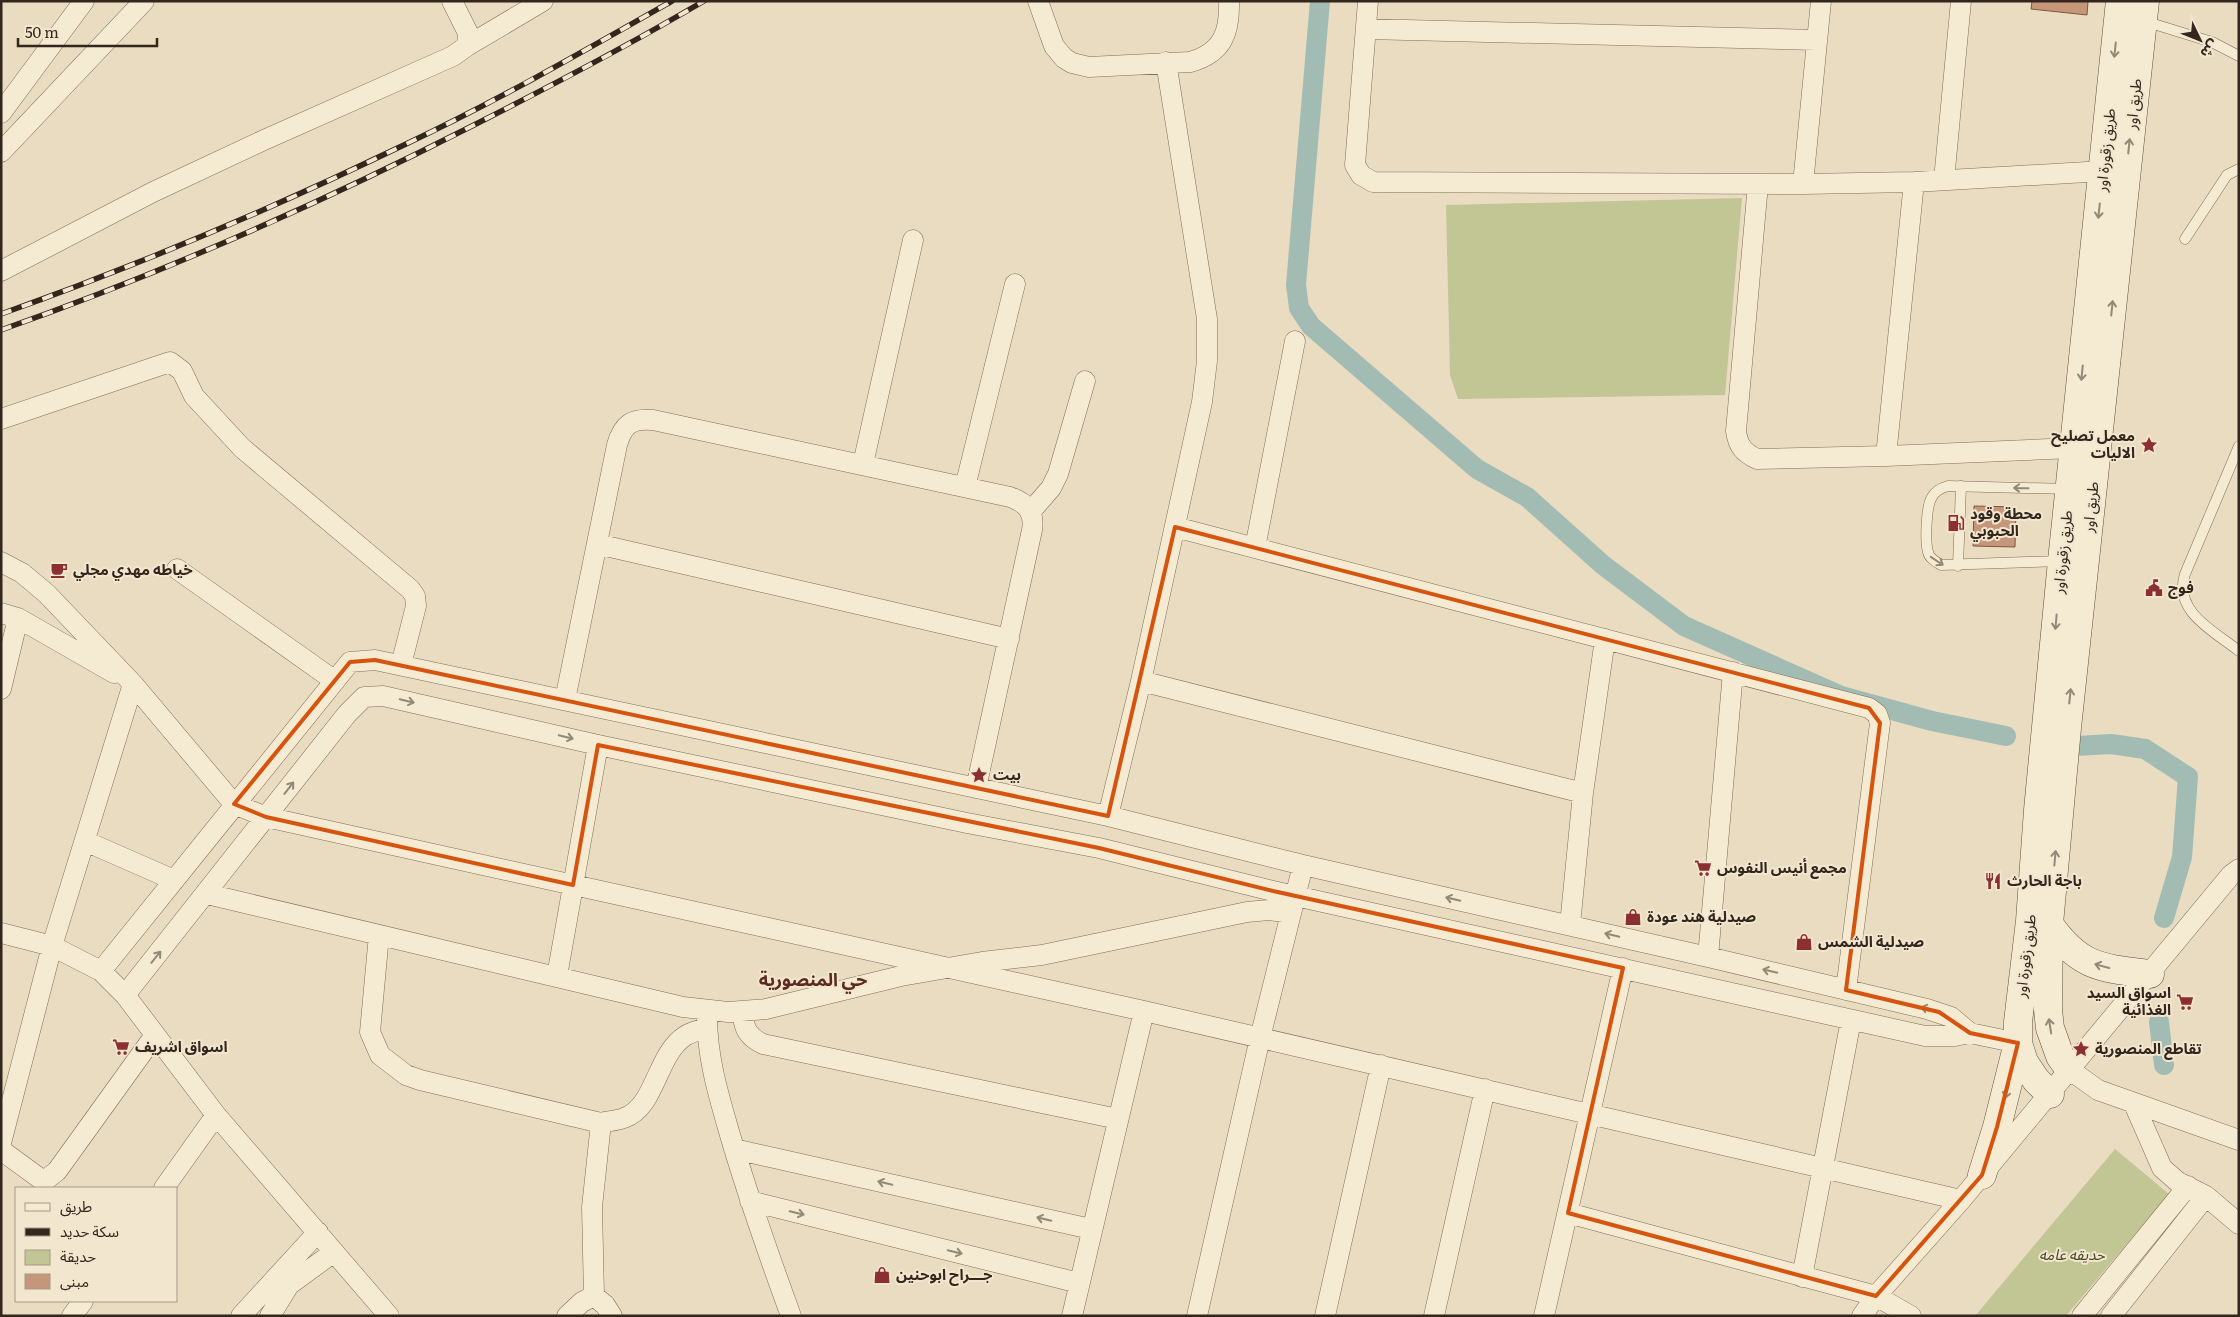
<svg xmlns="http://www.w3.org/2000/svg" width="2240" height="1317" viewBox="0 0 2240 1317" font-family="Literata,'Noto Sans Arabic',serif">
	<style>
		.green { fill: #c2c695 }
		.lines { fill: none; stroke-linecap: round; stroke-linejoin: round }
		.canal { stroke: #a2bcb4; stroke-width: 20 }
		.building { fill: #c59679; stroke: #7e5741 }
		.service-casing { stroke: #816d59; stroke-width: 11 }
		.minor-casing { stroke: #816d59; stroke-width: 21 }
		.secondary-casing { stroke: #624f3d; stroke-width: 29 }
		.service { stroke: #f5ead2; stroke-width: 10 }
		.minor { stroke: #f5ead2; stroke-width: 20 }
		.secondary { stroke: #f5ead2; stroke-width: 28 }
		.rail-casing { stroke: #32261d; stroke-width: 5.5 }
		.rail { stroke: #f2e6cf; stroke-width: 4; stroke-dasharray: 11; stroke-linecap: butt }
		.oneway { stroke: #948878 }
		.marked { fill: none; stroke: #d6540e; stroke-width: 4; stroke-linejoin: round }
		.labels { text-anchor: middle; stroke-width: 4; stroke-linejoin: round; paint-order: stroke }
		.street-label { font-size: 15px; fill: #32261d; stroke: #f2e6cf }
		.poi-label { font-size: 15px; font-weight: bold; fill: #32261d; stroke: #f2e6cf; text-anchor: start }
		.park-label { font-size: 15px; font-style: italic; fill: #444c25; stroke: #f2e6cf }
		.quarter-label { font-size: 18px; font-weight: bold; fill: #5b2a20; stroke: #f2e6cf }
	</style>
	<rect width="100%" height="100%" fill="#e9dcc0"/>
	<path class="green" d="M1742 198 1725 395 1458 399 1450 375 1446 205Z
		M2115 1149 2169 1194 2066 1316H1975Z"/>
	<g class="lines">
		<path class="canal" d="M1320 1 1296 285 1299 308 1311 326 1477 469 1527 497 1603 565 1684 626 1841 696 1932 721 2006 736
			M2077 746 2111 744 2145 749 2188 777 2182 857 2164 918
			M2159 1022 2164 1065"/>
	</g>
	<path class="building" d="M2032 1H2088L2087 15 2031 9Z
		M1974 506 2016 507 2015 547 1973 546Z"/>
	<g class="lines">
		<g class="service-casing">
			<path id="service" d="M2144 21 2212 42 2239 56
				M2185 239 2227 175 2239 169
				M2239 446 2185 574C2173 612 2214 631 2239 651
				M2060 561 1941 565C1936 562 1929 558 1928 552 1925 541 1926 506 1932 497 1935 491 1941 488 1948 486L2069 489
				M1958 566 1961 486"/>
		</g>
		<g class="minor-casing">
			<path id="minor" d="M452 1 468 33 467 46
				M1038 1 1054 46 1064 58 1072 63 1089 67 1190 62C1223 53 1230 32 1229 1
				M1368 1 1355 165 1361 175 1373 182 1803 184 1914 182 2104 171
				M1366 29 1817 40
				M1 113 84 1
				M1 152 144 1
				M1944 180 1961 1
				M1758 184 1736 431C1738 446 1744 453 1757 459L1886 456 2074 448
				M1803 184 1821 1
				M1 271 153 192 264 140 453 56 467 46 543 1
				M1 419 170 362 182 371 194 396 242 448 410 589 415 596 416 606 401 665
				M1886 456 1914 182
				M863 464 913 240
				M965 487 1015 284
				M1031 511 1051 488 1058 474 1085 381
				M1175 527 1869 708 1877 714 1880 723 1846 990
				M597 544 1009 639
				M1255 548 1295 341
				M1 562 22 573 47 594 133 684 234 804 266 817 1144 1011 1961 1200
				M177 569 335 681
				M1 613 18 618 114 673
				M1141 681 1583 793
				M1 689 18 618
				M565 700 617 445C623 424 632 418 653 420L1010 497C1026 503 1035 511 1032 530L976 788
				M1108 816 1141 681 1202 402 1207 361V319L1166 62
				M85 841 174 880
				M207 894 683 1007 728 1012 766 1009 901 976 982 962 1042 955 1247 912 1269 910 1291 913
				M1570 925 1583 793 1605 639
				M1 933 52 946 101 971 125 995 216 1115 389 1316
				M379 935 370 1032 380 1055 406 1075 420 1080 601 1123C608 1121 616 1121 624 1118 656 1107 656 1055 685 1036 691 1032 700 1030 707 1028
				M1708 957 1733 672
				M101 971 350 662 375 660 1108 816 1303 865 1708 957 1927 1009 1951 1017 1970 1033
				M557 976 598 745
				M125 995 347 714 364 697 383 696 598 745 967 823 1099 848 1273 891 1925 1036H1955L1970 1033 2018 1043
				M743 1012C743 1028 748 1037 763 1044L1118 1119
				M707 1016C707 1055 717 1090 728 1128 746 1191 768 1253 791 1316
				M2070 1070 2098 1090 2239 1140
				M2134 1104 2162 1168 2178 1182 2206 1196 2239 1224
				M1 1143 52 946 133 684
				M734 1149 1091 1229
				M1 1150 42 1180 48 1178 57 1171 155 1035
				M164 1188 216 1115
				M750 1201 1079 1283
				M1568 1213 1876 1296 1911 1316
				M1802 1277 1851 1020
				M594 1296 592 1207 601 1123
				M72 1316 83 1301
				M241 1316 318 1232
				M270 1316 289 1285 334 1252
				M567 1316 582 1302 594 1296 605 1305 612 1316
				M1072 1316 1144 1011
				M1197 1316 1260 1038 1303 865
				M1325 1316 1381 1065
				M1434 1316 1485 1089
				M1544 1316 1623 968
				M1862 1316 1876 1296 1961 1200 2231 875 2239 869
				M2082 1316 2188 1186
				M2111 1316 2206 1196"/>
		</g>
		<g class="secondary-casing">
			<path id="secondary" d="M2042 923 2049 924C2079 967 2100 968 2150 974
				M2070 1070 2060 1056 2050 1028 2048 1010 2049 924 2067 728 2145 1
				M2050 1094 2036 1080 2024 1062 2018 1043V1022L2030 921 2038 810 2062 561 2120 1
				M1982 1175 1997 1127 2018 1043"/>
		</g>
		<use href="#service" class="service"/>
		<use href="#minor" class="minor"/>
		<use href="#secondary" class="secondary"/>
		<g class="rail-casing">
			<path id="rail" d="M1 314C139 265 274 208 406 144 497 101 584 51 672 1
				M1 330C163 273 321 203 474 125 551 86 629 45 704 1"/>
		</g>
		<use href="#rail" class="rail"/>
	</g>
	<defs><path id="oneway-shaft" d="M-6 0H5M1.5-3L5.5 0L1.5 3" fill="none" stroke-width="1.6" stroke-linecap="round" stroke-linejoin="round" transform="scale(1.25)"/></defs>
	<g class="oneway">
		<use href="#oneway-shaft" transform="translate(2115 50) rotate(96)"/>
		<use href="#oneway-shaft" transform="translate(2129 146) rotate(-84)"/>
		<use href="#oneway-shaft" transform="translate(2099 211) rotate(96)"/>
		<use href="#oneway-shaft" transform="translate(2112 308) rotate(-84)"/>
		<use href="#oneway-shaft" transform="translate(2082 373) rotate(96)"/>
		<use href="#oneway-shaft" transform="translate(2021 488) rotate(-179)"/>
		<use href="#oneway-shaft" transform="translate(1937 561) rotate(34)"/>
		<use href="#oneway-shaft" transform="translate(2056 622) rotate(95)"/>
		<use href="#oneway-shaft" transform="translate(2070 696) rotate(-84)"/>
		<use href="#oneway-shaft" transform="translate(407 701) rotate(13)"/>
		<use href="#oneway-shaft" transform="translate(566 737) rotate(13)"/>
		<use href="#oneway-shaft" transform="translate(289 788) rotate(-52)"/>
		<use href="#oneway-shaft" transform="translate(2055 858) rotate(-85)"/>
		<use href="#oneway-shaft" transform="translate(1453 899) rotate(-167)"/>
		<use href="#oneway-shaft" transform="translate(1612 935) rotate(-167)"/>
		<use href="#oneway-shaft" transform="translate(156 957) rotate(-51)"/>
		<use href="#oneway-shaft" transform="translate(2102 966) rotate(-165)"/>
		<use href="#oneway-shaft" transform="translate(1770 971) rotate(-167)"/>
		<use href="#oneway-shaft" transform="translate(1928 1009) rotate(-165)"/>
		<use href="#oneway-shaft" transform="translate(2050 1026) rotate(-99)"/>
		<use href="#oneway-shaft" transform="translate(2007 1091) rotate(105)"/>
		<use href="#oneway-shaft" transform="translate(885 1183) rotate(-167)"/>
		<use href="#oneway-shaft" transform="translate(797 1213) rotate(14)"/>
		<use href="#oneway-shaft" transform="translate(1044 1219) rotate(-167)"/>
		<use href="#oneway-shaft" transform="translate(955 1252) rotate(14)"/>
	</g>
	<path class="marked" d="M1175 527 1869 708 1880 723 1846 990 1939 1012 1970 1033 2018 1043 1997 1127 1982 1175 1876 1296 1568 1213 1623 968 1273 891 1099 848 598 745 573 885 266 817 234 804 350 662 375 660 1108 816Z"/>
	<defs>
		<g id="sight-bare" transform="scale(1.35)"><path d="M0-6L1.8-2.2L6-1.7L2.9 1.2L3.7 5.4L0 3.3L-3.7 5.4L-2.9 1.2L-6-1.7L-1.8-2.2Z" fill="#8b2f32" stroke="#f2e6cf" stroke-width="2.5" paint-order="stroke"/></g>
		<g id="fuel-bare" transform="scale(1.35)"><path d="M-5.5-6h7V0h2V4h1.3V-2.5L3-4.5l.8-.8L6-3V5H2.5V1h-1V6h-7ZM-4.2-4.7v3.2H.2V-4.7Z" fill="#8b2f32" stroke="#f2e6cf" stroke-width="2.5" paint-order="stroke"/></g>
		<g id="cafe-bare" transform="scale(1.35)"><path d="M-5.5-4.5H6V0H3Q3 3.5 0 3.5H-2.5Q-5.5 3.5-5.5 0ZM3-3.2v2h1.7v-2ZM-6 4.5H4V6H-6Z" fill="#8b2f32" stroke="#f2e6cf" stroke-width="2.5" paint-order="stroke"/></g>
		<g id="civic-bare" transform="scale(1.35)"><path d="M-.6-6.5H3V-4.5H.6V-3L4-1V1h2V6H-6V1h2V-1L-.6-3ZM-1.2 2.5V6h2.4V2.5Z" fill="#8b2f32" stroke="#f2e6cf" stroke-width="2.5" paint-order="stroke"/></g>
		<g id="supermarket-bare" transform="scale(1.35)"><path d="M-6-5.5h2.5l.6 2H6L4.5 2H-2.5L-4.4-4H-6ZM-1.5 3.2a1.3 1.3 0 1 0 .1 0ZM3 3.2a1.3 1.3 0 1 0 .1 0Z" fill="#8b2f32" stroke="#f2e6cf" stroke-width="2.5" paint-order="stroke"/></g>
		<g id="restaurant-bare" transform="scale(1.35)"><path d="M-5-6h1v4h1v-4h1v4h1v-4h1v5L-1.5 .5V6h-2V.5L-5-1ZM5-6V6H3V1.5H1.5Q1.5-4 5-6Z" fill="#8b2f32" stroke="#f2e6cf" stroke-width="2.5" paint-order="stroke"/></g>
		<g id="shop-bare" transform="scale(1.35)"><path d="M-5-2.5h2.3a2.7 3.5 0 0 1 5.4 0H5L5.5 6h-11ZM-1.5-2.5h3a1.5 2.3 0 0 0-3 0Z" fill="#8b2f32" stroke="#f2e6cf" stroke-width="2.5" paint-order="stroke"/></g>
	</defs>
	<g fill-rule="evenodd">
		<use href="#sight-bare" x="2149" y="445"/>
		<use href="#fuel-bare" x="1956" y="523"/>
		<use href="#cafe-bare" x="59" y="570"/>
		<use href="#civic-bare" x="2154" y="588"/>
		<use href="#sight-bare" x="979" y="775"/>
		<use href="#supermarket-bare" x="1703" y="868"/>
		<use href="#restaurant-bare" x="1993" y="881"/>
		<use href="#shop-bare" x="1633" y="917"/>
		<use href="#shop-bare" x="1804" y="942"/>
		<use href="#supermarket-bare" x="2185" y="1002"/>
		<use href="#supermarket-bare" x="121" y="1047"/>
		<use href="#sight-bare" x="2081" y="1049"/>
		<use href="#shop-bare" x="882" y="1275"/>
	</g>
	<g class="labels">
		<g class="street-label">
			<text transform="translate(2134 104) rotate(-84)" y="5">طريق اور</text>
			<text transform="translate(2106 150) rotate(-84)" y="5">طريق زقورة اور</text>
			<text transform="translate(2091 507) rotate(-84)" y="5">طريق اور</text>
			<text transform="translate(2063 552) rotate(-84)" y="5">طريق زقورة اور</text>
			<text transform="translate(2026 956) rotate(-83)" y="5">طريق زقورة اور</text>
		</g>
		<g class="poi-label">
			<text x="2135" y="441" text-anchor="end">معمل تصليح<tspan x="2135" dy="17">الاليات</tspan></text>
			<text x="1970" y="519">محطة وقود<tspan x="1970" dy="17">الحبوبي</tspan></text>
			<text x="73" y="575">خياطه مهدي مجلي</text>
			<text x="2168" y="593">فوج</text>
			<text x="993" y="780">بيت</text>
			<text x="1717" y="873">مجمع أنيس النفوس</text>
			<text x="2007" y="886">باجة الحارث</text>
			<text x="1647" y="922">صيدلية هند عودة</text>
			<text x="1818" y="947">صيدلية الشمس</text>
			<text x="2171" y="998" text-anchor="end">اسواق السيد<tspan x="2171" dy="17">الغذائية</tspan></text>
			<text x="135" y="1052">اسواق اشريف</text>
			<text x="2095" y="1054">تقاطع المنصورية</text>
			<text x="896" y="1280">جـــراح ابوحنين</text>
		</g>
		<g class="park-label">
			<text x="2072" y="1260">حديقه عامه</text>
		</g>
		<g class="quarter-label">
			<text x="813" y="986">حي المنصورية</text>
		</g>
	</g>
	<rect width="2240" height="1317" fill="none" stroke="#32261d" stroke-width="5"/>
	<rect x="15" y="1187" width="162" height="115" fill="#f2e6cf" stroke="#a59988"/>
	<rect x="25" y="1203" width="25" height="8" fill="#f5ead2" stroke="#a59988"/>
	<text x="60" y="1212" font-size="15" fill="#32261d">طريق</text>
	<rect x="25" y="1228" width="25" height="8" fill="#32261d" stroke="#a59988"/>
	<text x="60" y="1237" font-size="15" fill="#32261d">سكة حديد</text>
	<rect x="25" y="1250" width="25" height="15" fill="#c2c695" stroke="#a59988"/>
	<text x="60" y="1262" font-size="15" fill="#32261d">حديقة</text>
	<rect x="25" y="1274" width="25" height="15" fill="#c59679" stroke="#a59988"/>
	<text x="60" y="1287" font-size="15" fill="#32261d">مبنى</text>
	<g transform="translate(2200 40) rotate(133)" stroke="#f2e6cf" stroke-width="4" paint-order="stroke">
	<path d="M0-4L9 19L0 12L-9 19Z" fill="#32261d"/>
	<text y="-8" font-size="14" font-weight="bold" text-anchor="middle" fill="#32261d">ش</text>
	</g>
	<path d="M18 38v8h139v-8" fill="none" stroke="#32261d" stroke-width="2.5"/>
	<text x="25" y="38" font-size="15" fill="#32261d" stroke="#f2e6cf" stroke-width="4" paint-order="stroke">50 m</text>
</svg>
